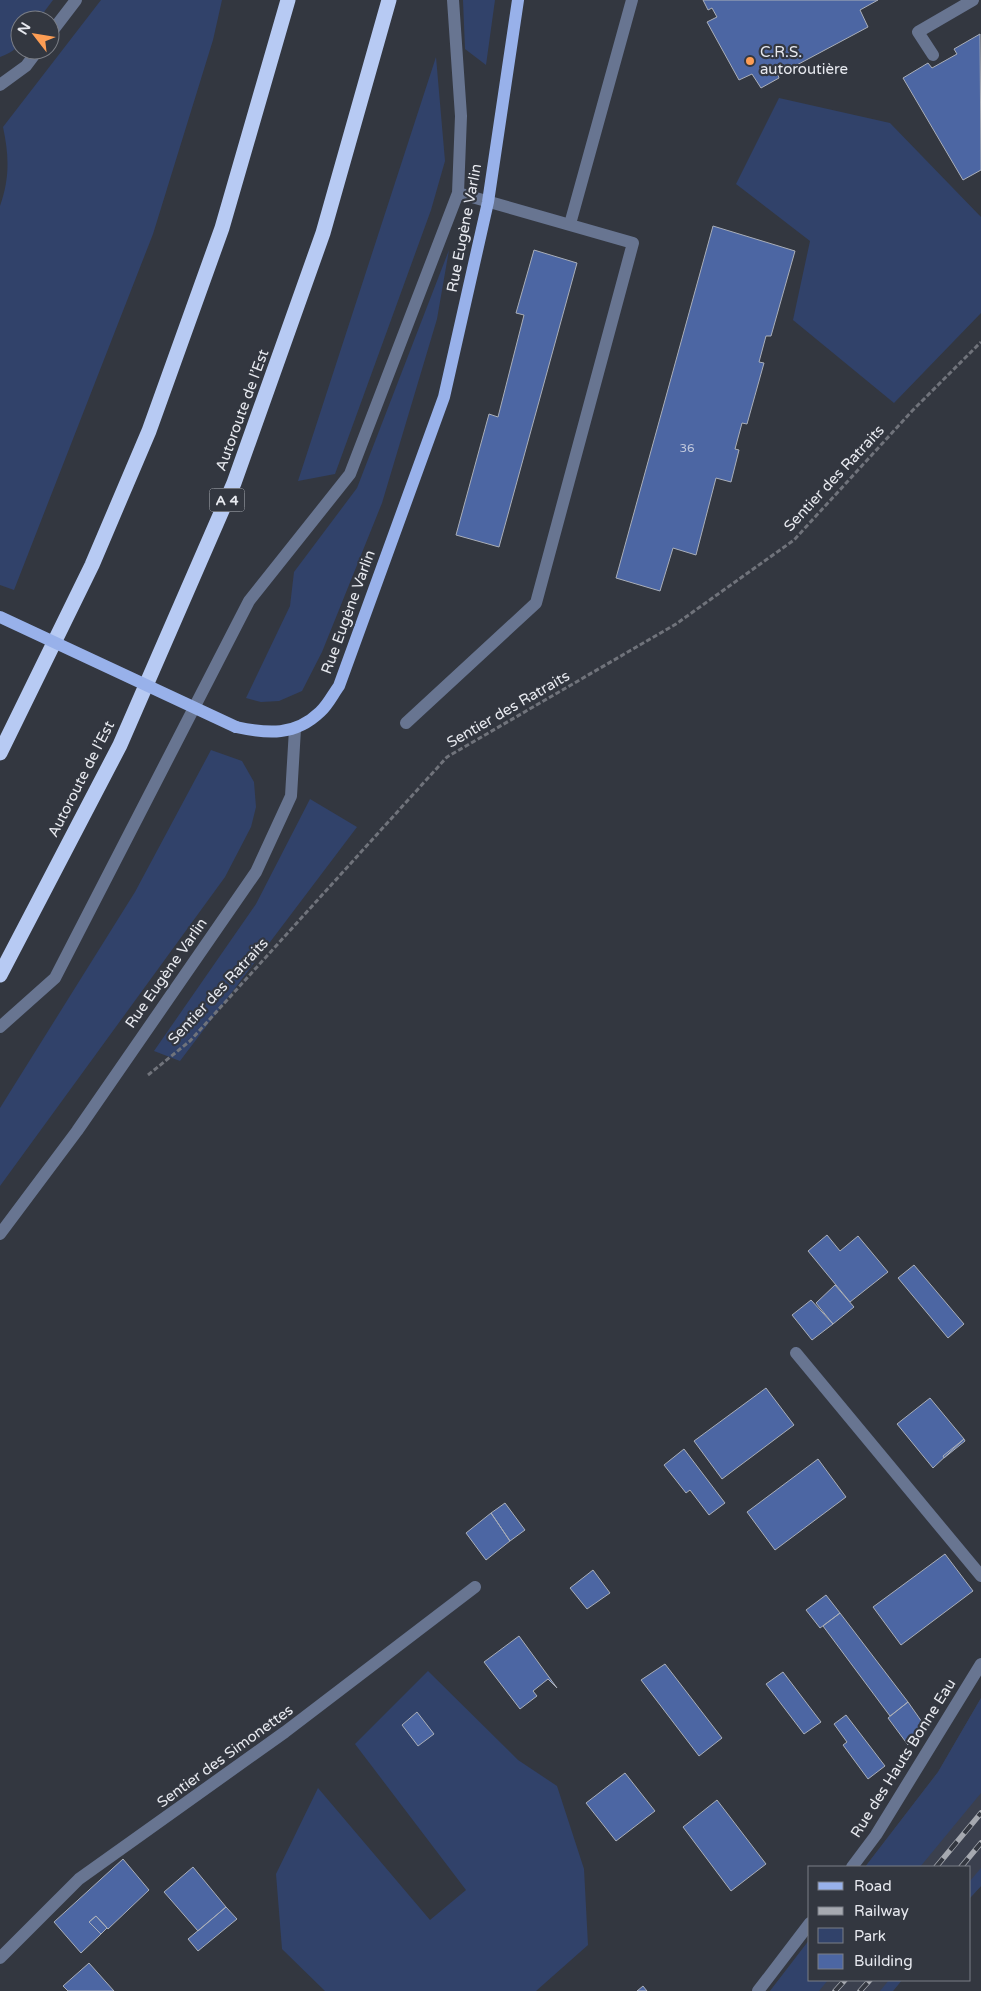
<svg xmlns="http://www.w3.org/2000/svg" width="981" height="1991" viewBox="0 0 981 1991" font-family="'Varela Round',sans-serif">
	<style>
		.built { fill: #3b404e }
		.green { fill: #31426a }
		.building { fill: #4c66a3; stroke: #aaafb9 }
		.lines { fill: none; stroke-linecap: round; stroke-linejoin: round }
		.path { stroke: #70737b; stroke-width: 3; stroke-dasharray: 5 2.5; stroke-linecap: butt }
		.minor { stroke: #687591; stroke-width: 12 }
		.major { stroke: #98b1ea; stroke-width: 12 }
		.highway { stroke: #b7caf3; stroke-width: 15 }
		.rail-casing { stroke: #a6a9b0; stroke-width: 5.5 }
		.rail { stroke: #333740; stroke-width: 4; stroke-dasharray: 11; stroke-linecap: butt }
		.major-bridge { stroke: #98b1ea; stroke-width: 12 }
		.poi-dot { fill: #fd9d54; stroke: #333740; stroke-width: 2 }
		.labels { text-anchor: middle; stroke-width: 4.5; stroke-linejoin: round; paint-order: stroke }
		.number-label { font-size: 12px; fill: #c0c8dc }
		.shield { fill: #333740; stroke: #b1b4ba; stroke-width: 1 }
		.shield-label { font-size: 14px; font-weight: bold; fill: #e7e9ef }
		.poi-label { font-size: 15px; fill: #e7e9ef; stroke: #333740; text-anchor: start }
		.street-label { font-size: 15px; fill: #e7e9ef; stroke: #333740 }
	</style>
	<rect width="100%" height="100%" fill="#333740"/>
	<path class="built" d="M981 1698V1886L970 1898V1867H865L938 1772Z
		M810 1939V1980H902L893 1991H770Z"/>
	<path class="green" d="M0 0H53L38 20H20C20 43 23 48 0 57Z
		M101 0H222L213 40 153 234 14 590 0 585V206C10 178 9 155 3 127Z
		M463 0H495L486 65 465 49Z
		M436 57 445 161 431 210 335 474 298 481Z
		M779 98 890 123 981 217V313L894 403 793 320 810 241 736 184Z
		M449 250 437 319 382 503 322 652 302 691 279 701 261 702 246 698 290 606 294 572 357 488Z
		M211 750 242 761 254 782 256 807 251 827 225 877 0 1186V1108L135 892Z
		M310 799 357 827 180 1061 154 1051 256 904Z
		M428 1671 518 1760 557 1786 584 1869 588 1945 536 1991H325L282 1949 276 1874 318 1788 430 1920 466 1890 355 1744Z
		M981 1698V1793L920 1867H865L938 1772Z
		M981 1868V1886L970 1898V1881Z
		M810 1939V1980H828L819 1991H770Z
		M889 1980H902L893 1991H880Z"/>
	<path class="building" d="M703 0H878L860 10 868 27 778 75 779 78 761 88 752 74 739 80 707 22 717 17 712 8 708 10Z
		M980 34 981 170 963 180 903 78 928 63 932 68 957 54 954 49Z
		M713 226 795 251 771 336H766L759 362 764 363 747 424 742 423 735 449 739 450 731 482 716 478 696 555 673 548 660 591 616 578Z
		M534 250 577 263 499 547 456 535 489 414 498 417 524 315 516 313Z
		M827 1235 840 1251 858 1236 888 1272 850 1302 808 1251Z
		M914 1265 964 1324 948 1338 898 1278Z
		M835 1285 854 1307 833 1324 816 1303Z
		M811 1300 833 1324 812 1340 792 1315Z
		M766 1388 794 1425 722 1479 694 1441Z
		M930 1398 964 1439 933 1468 897 1424Z
		M964 1439 965 1441 944 1458 943 1456Z
		M684 1449 725 1503 709 1515 690 1490 686 1493 664 1465Z
		M818 1459 846 1497 775 1550 747 1512Z
		M505 1503 525 1530 510 1541 491 1513Z
		M491 1513 510 1541 486 1560 466 1533Z
		M945 1554 973 1591 901 1645 873 1607Z
		M593 1570 610 1593 587 1609 570 1588Z
		M826 1595 840 1613 820 1628 806 1610Z
		M840 1613 908 1702 890 1716 823 1626Z
		M519 1636 557 1688 548 1679 533 1691 537 1696 520 1709 484 1662Z
		M665 1664 722 1738 699 1756 641 1680Z
		M783 1672 821 1722 804 1734 766 1684Z
		M908 1702 922 1722 908 1745 888 1718Z
		M417 1712 434 1734 418 1746 402 1725Z
		M846 1715 885 1766 868 1779 843 1745 847 1742 834 1724Z
		M625 1773 655 1811 616 1841 586 1803Z
		M717 1800 766 1864 731 1891 683 1827Z
		M123 1859 149 1890 108 1929 96 1916 89 1922 101 1934 81 1953 54 1922Z
		M193 1867 226 1907 198 1931 164 1892Z
		M226 1907 237 1919 198 1951 188 1939Z
		M96 1916 107 1928 101 1934 89 1922Z
		M89 1963 114 1991H68L63 1986Z
		M643 1986 647 1991H637Z"/>
	<g class="lines">
		<path class="path" d="M148 1075 190 1041 447 757 676 624 794 540 912 411 981 342"/>
		<path class="minor" d="M50 34 76 0
			M933 55 918 32 973 0
			M0 85 26 66 38 50
			M570 224 632 0
			M406 723 536 603 633 243 458 193
			M0 1027 55 978 249 601 350 474 458 193 461 116 453 0
			M0 1234 77 1131 256 872 291 796 295 729
			M796 1353 981 1576
			M852 1867 876 1835 981 1664
			M0 1958 79 1879 285 1732 475 1587
			M758 1991 810 1923"/>
		<path class="major" d="M236 727C268 734 295 736 320 712 328 705 333 694 339 686L444 397 488 202 518 0"/>
		<path class="highway" d="M0 753 92 565 149 431 222 228 288 0
			M0 975 120 745 234 483 323 233 389 0"/>
		<g class="rail-casing">
			<path id="rail" d="M936 1867 981 1813
				M961 1867 981 1843
				M835 1991 845 1980
				M860 1991 870 1980"/>
		</g>
		<use href="#rail" class="rail"/>
		<path class="major-bridge" d="M0 617 236 727"/>
	</g>
	<circle class="poi-dot" cx="750" cy="61" r="5"/>
	<g class="labels">
		<g class="number-label">
			<text x="687" y="452">36</text>
		</g>
		<rect class="shield" x="209.5" y="488.5" width="35" height="23" rx="4"/>
		<g class="shield-label">
			<text x="227" y="505">A 4</text>
		</g>
		<g class="poi-label">
			<text x="760" y="57">C.R.S.<tspan x="760" dy="17">autoroutière</tspan></text>
		</g>
		<g class="street-label">
			<text transform="translate(464 228) rotate(-79)" y="5">Rue Eugène Varlin</text>
			<text transform="translate(242 410) rotate(-70)" y="5">Autoroute de l’Est</text>
			<text transform="translate(834 478) rotate(-47)" y="5">Sentier des Ratraits</text>
			<text transform="translate(348 612) rotate(-70)" y="5">Rue Eugène Varlin</text>
			<text transform="translate(508 709) rotate(-30)" y="5">Sentier des Ratraits</text>
			<text transform="translate(81 779) rotate(-63)" y="5">Autoroute de l’Est</text>
			<text transform="translate(166 973) rotate(-55)" y="5">Rue Eugène Varlin</text>
			<text transform="translate(218 991) rotate(-47)" y="5">Sentier des Ratraits</text>
			<text transform="translate(225 1756) rotate(-36)" y="5">Sentier des Simonettes</text>
			<text transform="translate(903 1758) rotate(-58)" y="5">Rue des Hauts Bonne Eau</text>
		</g>
	</g>
	<rect x="808" y="1866" width="162" height="115" fill="#333740" stroke="#7b7e86"/>
	<rect x="818" y="1882" width="25" height="8" fill="#98b1ea" stroke="#7b7e86"/>
	<text x="854" y="1891" font-size="15" fill="#e7e9ef">Road</text>
	<rect x="818" y="1907" width="25" height="8" fill="#a6a9b0" stroke="#7b7e86"/>
	<text x="854" y="1916" font-size="15" fill="#e7e9ef">Railway</text>
	<rect x="818" y="1928" width="25" height="15" fill="#31426a" stroke="#7b7e86"/>
	<text x="854" y="1941" font-size="15" fill="#e7e9ef">Park</text>
	<rect x="818" y="1954" width="25" height="15" fill="#4c66a3" stroke="#7b7e86"/>
	<text x="854" y="1966" font-size="15" fill="#e7e9ef">Building</text>
	<g transform="translate(35 35) rotate(301)"><circle r="24" fill="#333740" stroke="#7b7e86"/>
	<path d="M0-4L9 19L0 12L-9 19Z" fill="#fd9d54"/>
	<text y="-8" font-size="14" font-weight="bold" text-anchor="middle" fill="#e7e9ef">N</text>
	</g>
</svg>
